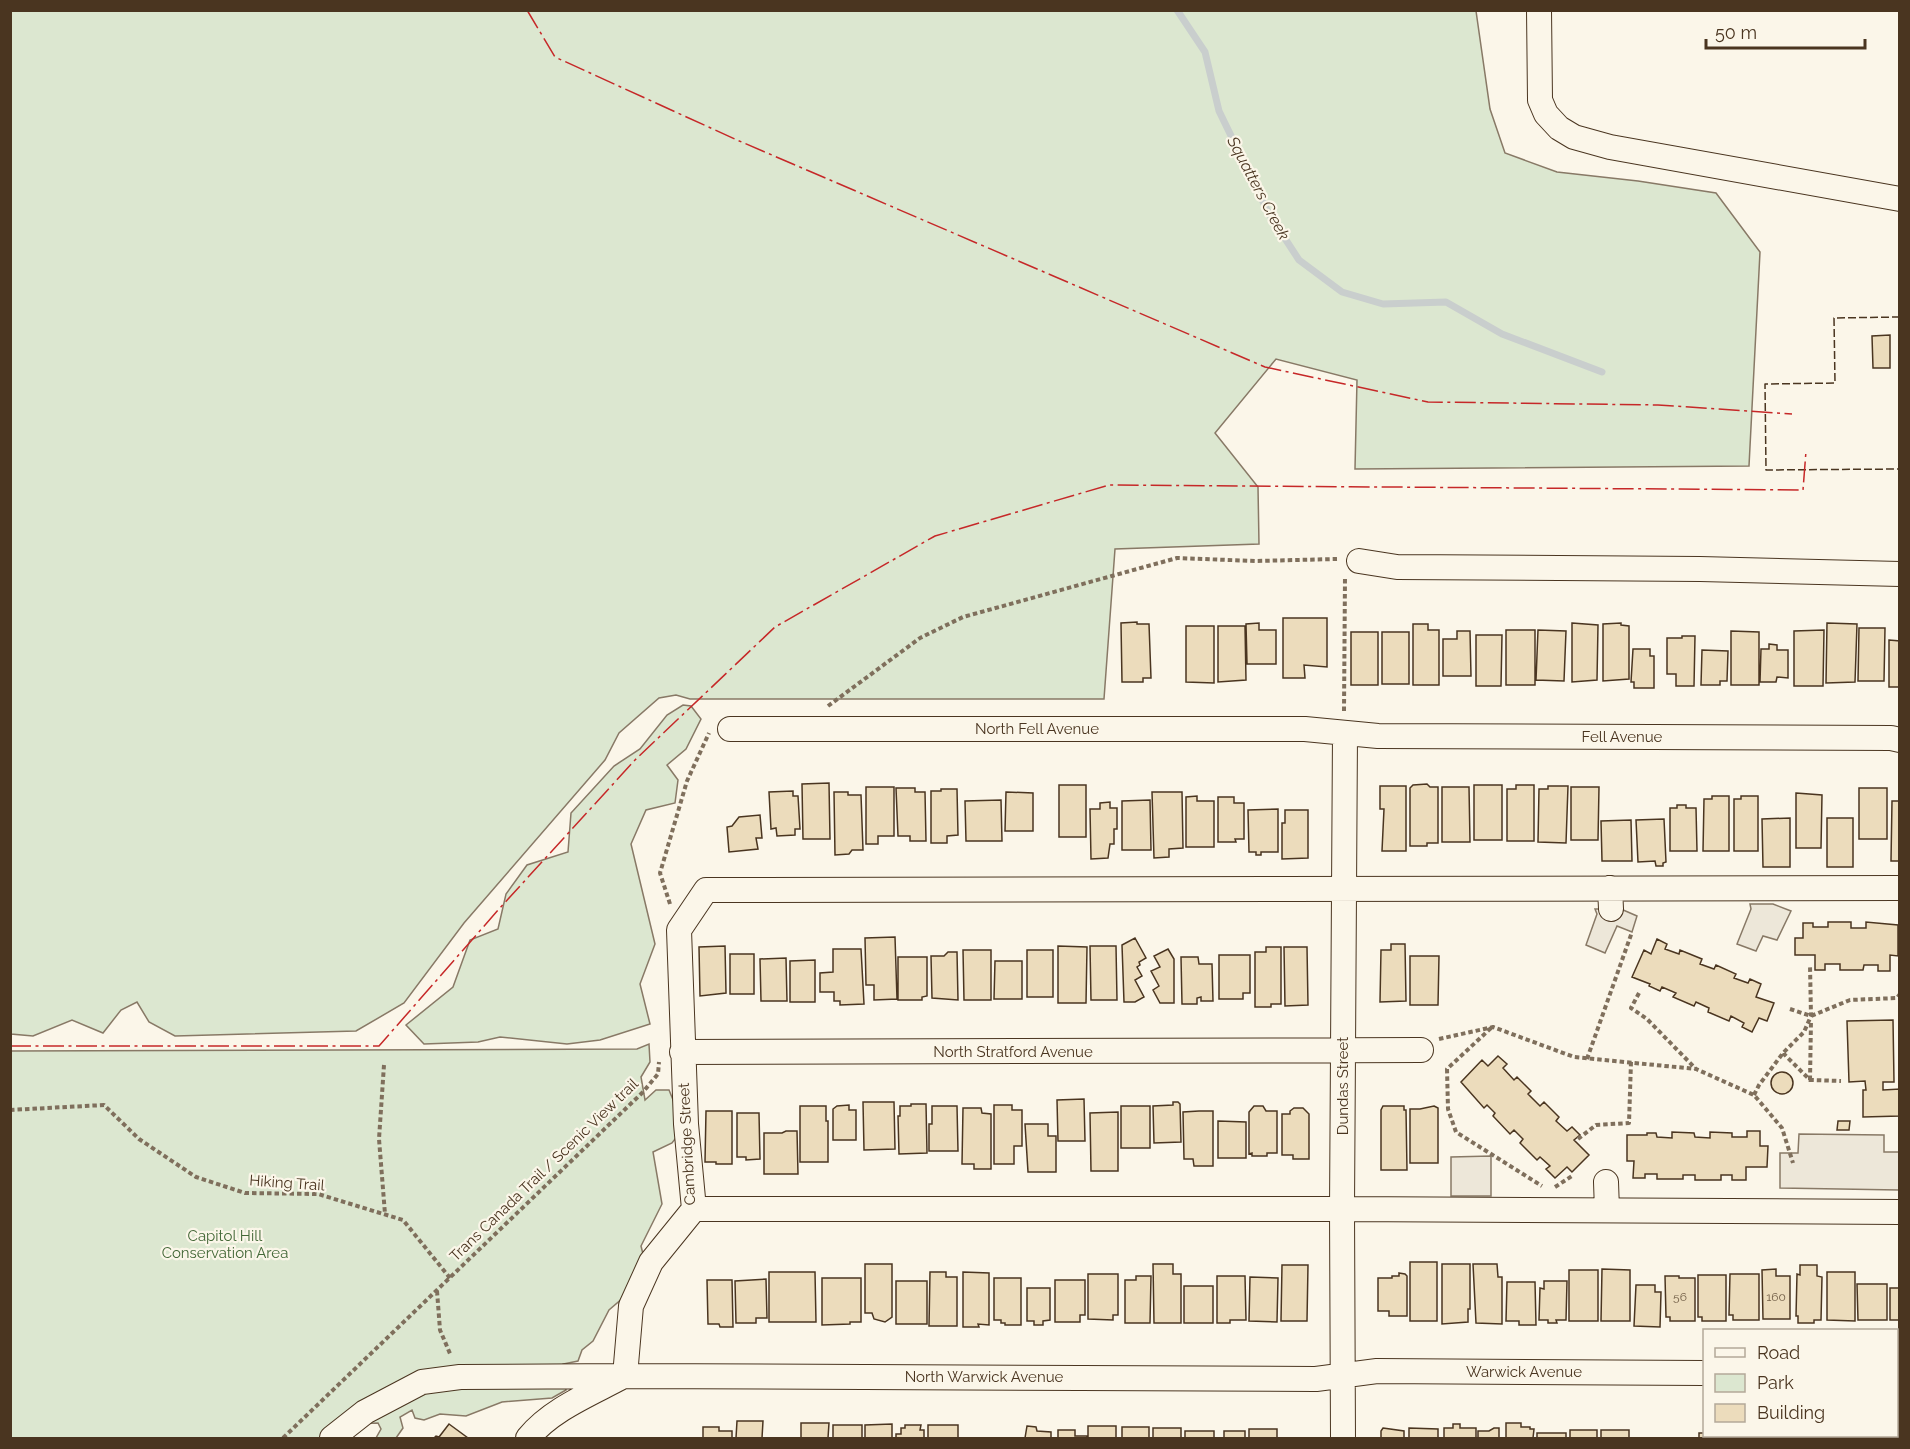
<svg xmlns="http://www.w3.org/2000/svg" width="1910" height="1449" viewBox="0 0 1910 1449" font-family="Raleway,sans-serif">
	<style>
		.green { fill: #dce7d0; stroke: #887966; stroke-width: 1.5 }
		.parking { fill: #ede7d9; stroke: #887966; stroke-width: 1.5 }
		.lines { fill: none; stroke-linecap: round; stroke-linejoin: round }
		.stream { stroke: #c9cecd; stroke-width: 7 }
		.building { fill: #ecdcbc; stroke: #4a3520; stroke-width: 1.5 }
		.minor-casing { stroke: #4a3520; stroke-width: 26 }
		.path { stroke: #7f6f5c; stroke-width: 4; stroke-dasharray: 4.5 3; stroke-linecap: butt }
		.minor { stroke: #fbf6e9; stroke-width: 24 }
		.fence { stroke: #4a3520; stroke-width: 1.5; stroke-dasharray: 8 3; stroke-linecap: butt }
		.power { stroke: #c62828; stroke-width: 1.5; stroke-dasharray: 21 4.5 3 4.5; stroke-linecap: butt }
		.labels { text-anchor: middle; stroke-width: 4.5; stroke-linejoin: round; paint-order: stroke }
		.number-label { font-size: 12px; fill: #725f47 }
		.street-label { font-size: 15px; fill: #4a3520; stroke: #fbf6e9 }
		.park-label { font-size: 15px; fill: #436837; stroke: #fbf6e9 }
		.water-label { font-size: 16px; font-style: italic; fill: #4a3520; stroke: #fbf6e9 }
	</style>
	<rect width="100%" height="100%" fill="#fbf6e9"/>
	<path class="green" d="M10 11H1476L1490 109 1505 153 1557 172 1638 181 1716 193 1760 252 1749 466 1355 469 1357 380 1276 359 1215 433 1258 487 1259 544 1115 549 1104 699H690L676 695 659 698 619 733 605 760 464 923 404 1003 356 1031 175 1036 149 1022 137 1002 121 1010 103 1033 72 1020 33 1036 11 1034Z
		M683 705 691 706 701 719 686 749 667 765 678 780 675 803 646 810 631 844 655 944 640 984 650 1024 600 1040 567 1044 500 1037 478 1042 424 1044 406 1025 453 987 470 940 498 929 506 894 527 865 568 852 571 813 614 766 640 749 667 715Z
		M649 1044 650 1062 641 1077 645 1100 656 1090H669L678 1112 682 1130 672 1143 653 1152 662 1204 641 1246 643 1254 631 1291 609 1310 593 1341 582 1350 578 1361 563 1364 566 1390 552 1398 502 1402 466 1416 440 1414 424 1420 415 1418 412 1410 400 1417 403 1428 396 1438H376L381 1429 378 1423 355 1424 324 1438H11L10 1051 637 1049Z"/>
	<path class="parking" d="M1750 904H1773L1791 911 1777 940 1763 936 1756 951 1737 944 1751 909Z
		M1595 909H1621L1637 916 1632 932 1617 926 1605 953 1586 945 1597 914Z
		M1799 1134 1884 1135V1152H1899V1190L1780 1188V1153H1798Z
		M1491 1156V1196H1451V1157Z"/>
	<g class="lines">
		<path class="stream" d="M1177 10 1205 52 1219 111 1269 214 1299 260 1342 292 1383 304 1446 302 1502 334 1602 372"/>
	</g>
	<path class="building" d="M1890 335V368H1873L1872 336Z
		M1283 618H1327V667L1304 665 1305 678H1283Z
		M1137 622V624H1149L1151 678H1143V682H1122L1121 623Z
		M1259 623V630H1276V664H1247L1246 624Z
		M1572 623 1598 625 1597 680 1572 682Z
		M1621 623V625L1629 626V679L1603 681V624Z
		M1827 623 1857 624 1855 682 1826 683Z
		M1413 624H1428V630H1439V685H1413Z
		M1186 626H1214V683L1186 682Z
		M1218 626H1245L1246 680 1218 682Z
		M1859 628H1885L1884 681H1858Z
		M1506 630H1535V685H1506Z
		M1538 630 1566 631 1564 681 1536 680Z
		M1824 630 1823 686H1794V631Z
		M1457 631H1470L1471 676H1443V639H1457Z
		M1731 631 1759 632V685H1731Z
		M1351 632H1378V685H1351Z
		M1382 632H1409V684H1382Z
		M1476 635H1502L1501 686H1476Z
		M1682 636H1695L1694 686H1676V674H1667V638H1682Z
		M1889 640 1900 641V687H1889Z
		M1769 644 1777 645V650H1788V678L1777 677 1776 682H1760L1761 649H1769Z
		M1633 649H1650V656H1654V688H1634V682H1631Z
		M1702 650 1728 651 1727 681H1720V685H1701Z
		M829 783 830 839H803L802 784Z
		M1427 784 1430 787H1438V843H1427V846H1410V788L1413 785Z
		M1059 785H1086V837H1059Z
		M1474 785H1502V840H1474Z
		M1516 785H1534V841H1507V789H1516Z
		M1380 786H1406V851H1382L1384 809H1380Z
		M1548 786H1568L1566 843 1538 842 1539 789H1548Z
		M866 787H894V836H878V844H866Z
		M1442 787H1469L1470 842H1442Z
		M1571 787H1599L1598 840H1571Z
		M896 788H915V792H925L926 841H910V836H898Z
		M1859 788H1887V839H1859Z
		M941 789H957L958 835 947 836V843H931V791H941Z
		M793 791V796H798L800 829H795V835L777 836 776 828 771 829 769 792Z
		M834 792H848V795H861L863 850H852L849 854 835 855Z
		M1006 792 1033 793V831H1005Z
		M1152 792H1182L1183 848 1169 849V857L1154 858Z
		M1796 793 1822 795 1821 848H1796Z
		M1197 796V801H1214V847H1186V797Z
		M1712 796H1729V851H1703L1704 799H1712Z
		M1741 796H1758V851H1734V799H1741Z
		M1218 797H1234V803H1244V839H1235L1236 842H1218Z
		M1001 800 1002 841H966L965 801Z
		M1150 800 1151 850H1122V801Z
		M1892 801H1900V861H1891Z
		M1110 802V808H1117V829H1114V844H1110L1108 858 1091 859 1090 809H1100V803Z
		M1677 805H1686V808H1696L1697 851H1670V808H1677Z
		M1278 809V852H1261V855H1256V852H1249L1248 810Z
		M1285 810H1308V858L1282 859V823H1285Z
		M760 815 762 838H756L758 849 729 852 727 827 732 826 739 817Z
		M1790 818V867H1763L1762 819Z
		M1827 818H1853V867H1827Z
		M1664 819 1666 862 1663 863V866H1656L1655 861 1638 862 1636 820Z
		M1631 820 1632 861H1602L1601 821Z
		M1828 922H1851V928H1866V922L1898 925V956L1890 955V971H1878V965H1864L1863 970H1840V964H1825V970H1815V955H1795V938H1803V923H1813V927H1828Z
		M895 937 897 999 874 1000V985H866L865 938Z
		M1135 938 1146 958 1139 962 1140 965 1137 967 1142 976 1135 980 1144 997 1135 1002H1124L1122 945Z
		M1657 939 1667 944 1665 949 1679 954 1680 950 1702 959 1700 964 1714 969 1716 965 1736 974 1734 978 1748 983 1750 979 1761 984 1756 997 1774 1003 1767 1021 1759 1018 1752 1032 1742 1027 1744 1023 1731 1016 1729 1021 1708 1012 1709 1008 1696 1002 1694 1006 1673 997 1676 993 1662 987 1660 991 1649 986 1650 984 1632 977 1644 950 1651 954Z
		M1391 944H1405L1406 1001 1380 1002 1381 950H1391Z
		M725 946 726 993 700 996 699 947Z
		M1058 946 1087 947 1086 1003H1058Z
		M1090 946H1116L1117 1000H1091Z
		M1266 947H1281V1004H1271V1007H1255V952H1266Z
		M1284 947H1307L1308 1005 1285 1006Z
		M833 949H861L864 1004 840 1005V1001H834V992H820V973L833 972Z
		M1168 949 1174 959V1003H1160L1153 990 1159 986 1151 971 1160 967 1154 956Z
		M963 950H991V1000H964Z
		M1027 950H1053V997H1027Z
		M948 952H957L958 1000 932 998 931 956H944Z
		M730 954H754V994H730Z
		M1219 955H1250V993H1243V999H1219Z
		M1410 956H1439L1438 1005H1410Z
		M898 957H927V996L922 997V1000H898Z
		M1181 957H1198L1199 964H1212L1213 1001H1201V997L1197 998V1004H1182Z
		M786 958 787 1001H761L760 959Z
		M815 960V1002H790V961Z
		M995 961H1022V999H994Z
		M1893 1020 1894 1082H1883V1090L1900 1089V1116L1863 1117V1090H1866L1865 1081 1849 1082 1847 1021Z
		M1498 1056 1507 1064 1503 1068 1514 1080 1517 1077 1531 1091 1528 1094 1540 1106 1544 1102 1559 1117 1556 1121 1567 1131 1572 1127 1580 1135 1574 1140 1589 1155 1572 1172 1567 1167 1555 1178 1546 1169 1550 1166 1540 1157 1537 1160 1520 1143 1523 1139 1514 1130 1510 1134 1493 1116 1495 1113 1487 1105 1484 1108 1461 1082 1482 1060 1488 1066Z
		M1771 1083a11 11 0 1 1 22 0a11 11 0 1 1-22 0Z
		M1084 1099 1085 1141H1058L1057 1100Z
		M863 1102H894L895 1149 864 1150Z
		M1173 1102H1178L1180 1104 1181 1142 1154 1143 1153 1106 1173 1105Z
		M911 1104H926L927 1153 899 1154 898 1116H900V1106H911Z
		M849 1105V1110H856V1140H833V1109L837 1106Z
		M994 1105H1012V1110H1022V1146H1014V1164H994Z
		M800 1106H826V1121H828V1162H800Z
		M932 1106H957L958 1151H929V1124H932Z
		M1121 1106H1150V1148H1121Z
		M1254 1106H1263L1266 1111H1277V1153H1267V1156H1252V1153L1249 1154V1112Z
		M1383 1106H1404V1110H1406L1407 1170H1381V1110Z
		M1434 1106 1438 1108V1163H1410V1109H1420Z
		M963 1108H981L982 1113 991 1114V1169H974V1164H962Z
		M1294 1108H1303L1309 1114V1159H1293V1155H1282V1114H1290V1111Z
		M706 1111H732V1164H716V1162H705Z
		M1199 1111H1213V1166H1194L1193 1159H1184L1183 1112Z
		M1118 1112V1171H1091L1090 1113Z
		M737 1113H759L760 1159 746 1160V1157H737Z
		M1218 1121 1246 1122V1158H1218Z
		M1838 1121H1850L1849 1130H1837Z
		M1025 1124H1048V1136H1056V1172H1028Z
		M786 1131H797L798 1174H764V1133H782Z
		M1747 1131H1760V1146H1768L1767 1167H1746V1180H1732V1175H1721V1180H1695V1175H1683V1179H1657V1174H1645V1178H1633L1634 1161H1627V1135H1647V1133H1656L1657 1137 1672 1138V1132L1694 1133 1695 1137 1710 1138V1132L1732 1133V1137H1747Z
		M1410 1262H1437V1321H1410Z
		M865 1264H892V1317L885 1322 874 1319 872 1313H865Z
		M1153 1264H1173V1274H1181V1323H1154Z
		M1442 1264H1470V1309H1468V1322L1442 1324Z
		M1473 1264H1497L1498 1277H1502V1324L1476 1323Z
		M1282 1265H1308L1307 1321H1281Z
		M1800 1265H1817V1276L1822 1277 1821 1320H1814V1323H1798V1316H1796L1797 1274 1800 1275Z
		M1602 1269 1630 1270V1321H1601Z
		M1776 1269V1276H1790V1319H1763L1762 1270Z
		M1569 1270H1598V1321H1569Z
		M769 1272H815L816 1322H769Z
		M930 1272H946V1277H957V1326H929Z
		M963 1272 989 1273V1325L978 1324 979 1327H963Z
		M1827 1272H1855V1321L1827 1320Z
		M1399 1273 1405 1274 1407 1276V1316H1389V1311H1378V1278H1392V1276H1399Z
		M1088 1274H1118V1315H1113V1320L1088 1319Z
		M1730 1274H1759V1320H1733V1315H1729Z
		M1698 1275H1726V1321H1702V1317H1698Z
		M1136 1276H1151L1150 1323H1125V1280H1136Z
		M1217 1276H1245L1246 1320H1230V1323H1217Z
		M1665 1276H1679V1278H1695V1321H1670V1317H1666Z
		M1250 1277 1278 1278 1277 1322 1249 1321Z
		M822 1278H861V1322H850V1324L822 1325Z
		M994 1278H1021V1325H1005V1323H1001V1320H994Z
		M766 1279 767 1318H756V1323H736L735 1281Z
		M707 1280H732L733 1327H720L719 1324H708Z
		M1055 1280H1085V1315H1080V1322H1055Z
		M896 1281H927V1324H896Z
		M1544 1281H1567L1566 1320H1556L1557 1323H1548V1320H1539L1540 1288 1544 1289Z
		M1507 1282H1535L1536 1325H1519V1321H1506Z
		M1857 1284H1887V1320H1858Z
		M1636 1285H1655V1292H1661L1660 1327 1634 1326Z
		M1184 1286H1213V1323H1184Z
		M1027 1288H1050V1320L1043 1321V1325H1034V1321H1027Z
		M1890 1288H1900V1320H1890Z
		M737 1421H763L762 1438H736Z
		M801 1423H829L828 1438H801Z
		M1506 1423H1521V1427H1530V1429H1534L1533 1438H1506Z
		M449 1424 468 1438H434L436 1436 439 1437Z
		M892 1424V1438H865V1425Z
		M1453 1424H1460V1428H1476V1438H1444V1428H1453Z
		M833 1425H862V1438H833Z
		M905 1425H921L920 1430H924V1438H896V1434H901V1428H905Z
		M928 1425H958V1438H928Z
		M1027 1426 1036 1427 1037 1431 1051 1432V1438H1025Z
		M1088 1426H1116V1438H1088Z
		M703 1427H719V1431H732V1438H703Z
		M1122 1427H1149V1438H1122Z
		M1153 1428H1181V1438H1153Z
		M1383 1428 1404 1431V1438H1381V1431Z
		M1409 1428 1438 1429V1438H1409Z
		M1494 1428H1499V1438H1478V1431H1489Z
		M1249 1429H1277V1438H1249Z
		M1058 1430H1075V1436H1087V1438H1058Z
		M1570 1430H1597V1438H1570Z
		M1601 1430H1629V1438H1601Z
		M1185 1431H1214V1438H1185Z
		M1224 1431H1245V1438H1224Z
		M1537 1433H1566V1438H1537Z
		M1699 1433H1704V1436H1727V1438H1699Z"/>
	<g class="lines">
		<g class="minor-casing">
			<path id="minor" d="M1539 10 1540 100 1546 114 1559 128 1574 137 1610 147 1900 199
				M1359 561 1397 567 1700 569 1900 574
				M730 729H1305L1378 736 1891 738 1900 740
				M1610 888 1611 909
				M682 1052 1421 1050
				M1606 1182 1607 1210
				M694 1209H1342L1900 1212
				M1896 1374H1900
				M625 1376 631 1306 651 1262 694 1209 686 1124 679 930 706 890 1900 888
				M332 1438 365 1412 422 1382 460 1377 625 1376 1316 1379 1377 1371 1704 1373
				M528 1438C551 1410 588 1395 620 1378
				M1343 1438 1342 1209 1345 734"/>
		</g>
		<path class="path" d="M828 706 920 638 963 617 1177 558 1255 561 1337 559
			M1344 711 1345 577
			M670 904 660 873 687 781 709 733
			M1639 993 1631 1008 1647 1019 1696 1069
			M1790 1009 1811 1016 1850 1000 1897 998 1900 994
			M1491 1028 1447 1069 1448 1109 1456 1132 1542 1186
			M1439 1039 1493 1027 1574 1057 1696 1069 1754 1095 1782 1128 1793 1163
			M1783 1053 1810 1080 1841 1081
			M1587 1059 1632 932
			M384 1065 379 1139 385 1214
			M1810 1080 1811 1020
			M1754 1095 1759 1085 1783 1053 1804 1032 1811 1016 1810 965
			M10 1110 104 1105 139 1139 196 1177 245 1193 318 1194 403 1220 450 1278
			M1578 1139 1596 1125 1629 1123 1631 1062
			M1555 1187 1572 1176
			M437 1291 440 1330 451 1356
			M283 1438 643 1092 658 1074 659 1062"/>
		<use href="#minor" class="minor"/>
		<path class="fence" d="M1900 317 1834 318 1835 383 1765 384 1766 470 1900 469"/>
		<path class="power" d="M527 10 555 57 737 140 1265 367 1428 402 1658 405 1792 414
			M10 1046H379L499 909 635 760 775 627 935 536 1109 485 1803 490 1806 451"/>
	</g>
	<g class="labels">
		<g class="number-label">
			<text x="1680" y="1301">56</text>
			<text x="1776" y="1301">160</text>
		</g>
		<g class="street-label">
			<text x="1037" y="734">North Fell Avenue</text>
			<text x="1622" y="742">Fell Avenue</text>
			<text x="1013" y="1057">North Stratford Avenue</text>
			<text transform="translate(1343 1086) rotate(-90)" y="5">Dundas Street</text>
			<text transform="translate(687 1144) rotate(-93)" y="5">Cambridge Street</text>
			<text transform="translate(544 1170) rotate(-44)" y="5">Trans Canada Trail / Scenic View trail</text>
			<text transform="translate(287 1183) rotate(4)" y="5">Hiking Trail</text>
			<text x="1524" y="1377">Warwick Avenue</text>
			<text x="984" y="1382">North Warwick Avenue</text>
		</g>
		<g class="park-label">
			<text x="225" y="1241">Capitol Hill<tspan x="225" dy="17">Conservation Area</tspan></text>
		</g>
		<g class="water-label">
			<text transform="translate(1259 188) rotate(62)" y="6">Squatters Creek</text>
		</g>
	</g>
	<rect width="1910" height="1449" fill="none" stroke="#4a3520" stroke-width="24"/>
	<rect x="1703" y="1329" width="195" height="108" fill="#fbf6e9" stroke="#b4a999" stroke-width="1.5"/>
	<rect x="1715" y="1348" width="30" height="9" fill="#fbf6e9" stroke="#b4a999" stroke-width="1.5"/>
	<text x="1757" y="1359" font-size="18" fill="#4a3520">Road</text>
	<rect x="1715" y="1374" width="30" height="18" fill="#dce7d0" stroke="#b4a999" stroke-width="1.5"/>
	<text x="1757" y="1389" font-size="18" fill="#4a3520">Park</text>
	<rect x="1715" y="1404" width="30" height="18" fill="#ecdcbc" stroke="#b4a999" stroke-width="1.5"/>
	<text x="1757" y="1419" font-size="18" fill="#4a3520">Building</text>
	<path d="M1706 39v9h159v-9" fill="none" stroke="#4a3520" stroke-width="3"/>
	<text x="1715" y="39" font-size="18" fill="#4a3520" stroke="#fbf6e9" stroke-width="4.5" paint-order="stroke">50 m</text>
</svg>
